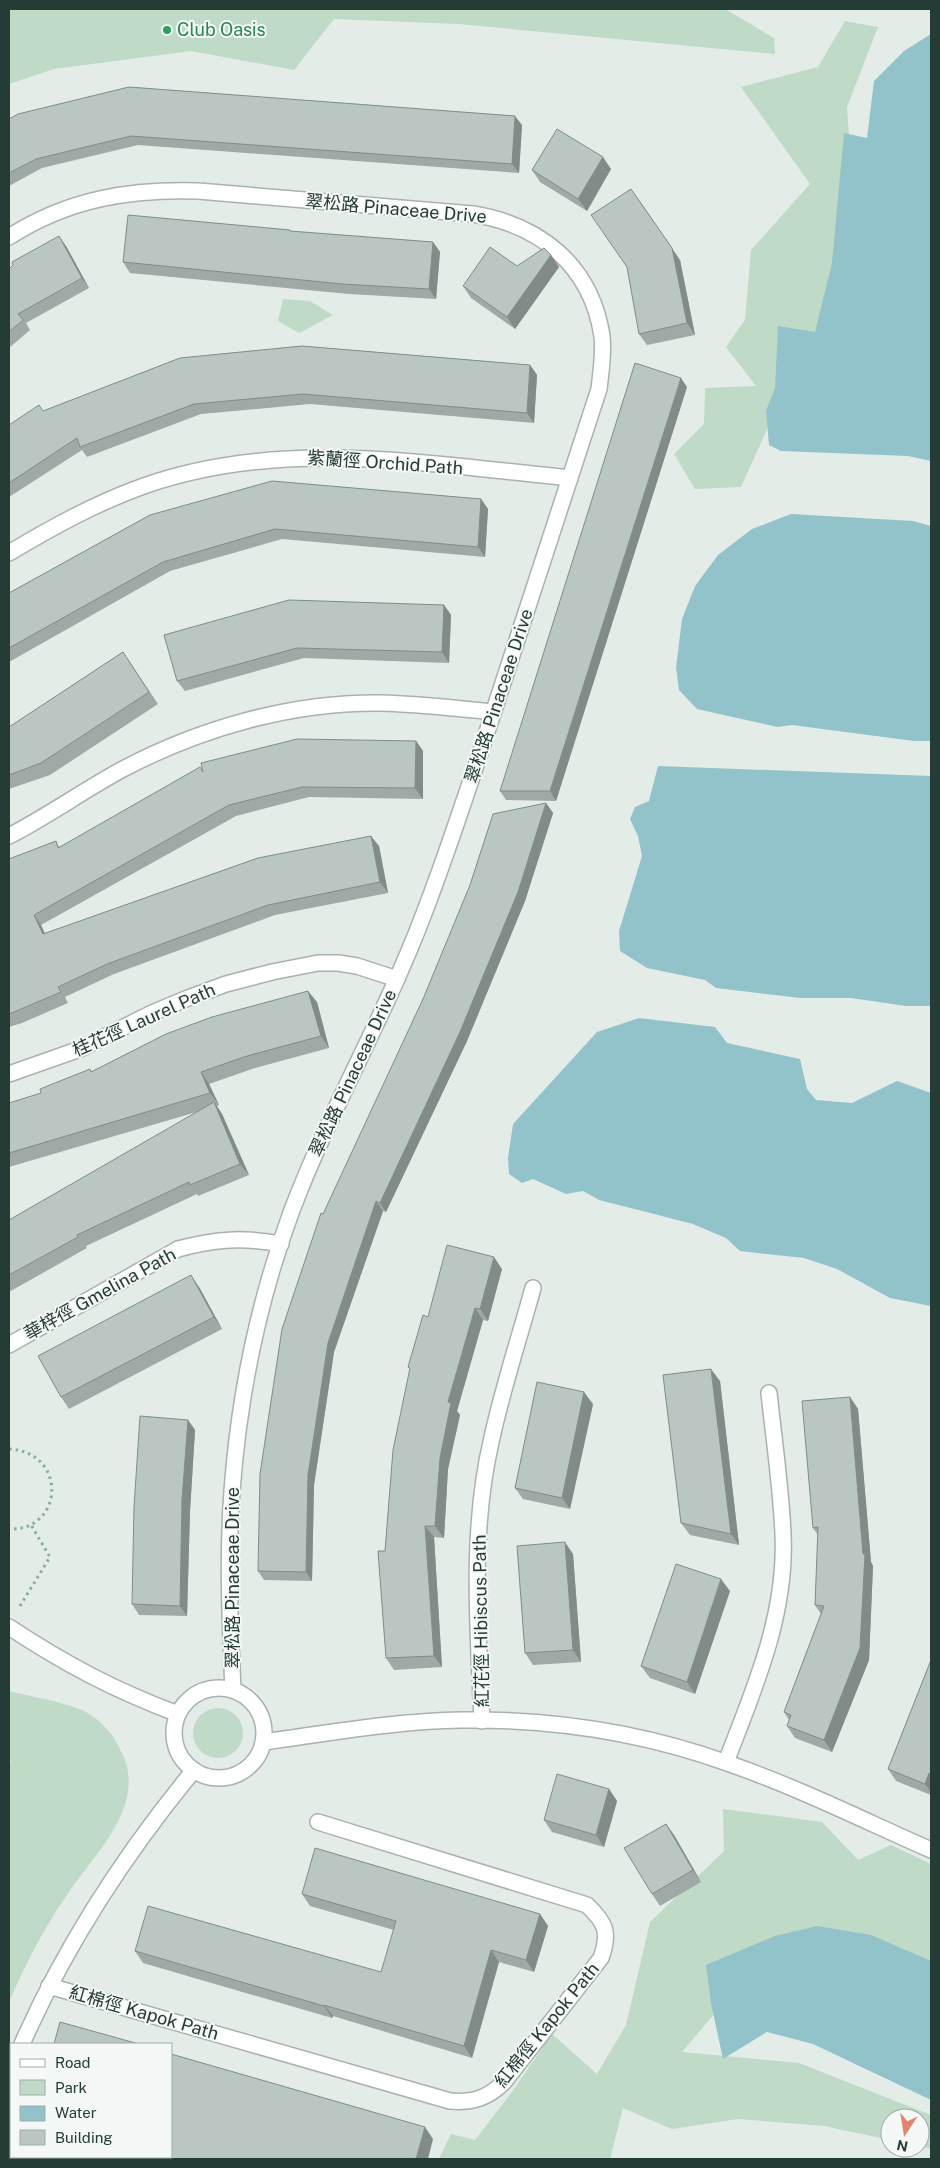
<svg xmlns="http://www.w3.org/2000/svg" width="940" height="2168" viewBox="0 0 940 2168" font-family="'Public Sans','Noto Sans TC',sans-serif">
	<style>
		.green { fill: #bfdac6 }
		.water { fill: #92c3ca }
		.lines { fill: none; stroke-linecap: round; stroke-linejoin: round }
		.lane-casing { stroke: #a7b3af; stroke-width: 18 }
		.street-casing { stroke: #a7b3af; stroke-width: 18 }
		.path { stroke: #88ac9f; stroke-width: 3; stroke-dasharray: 2.5 4; stroke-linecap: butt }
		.lane { stroke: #fff; stroke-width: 15 }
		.street { stroke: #fff; stroke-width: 15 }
		.wall { fill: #9faaa6 }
		.shaded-wall { fill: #828b87 }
		.building { fill: #b9c6c1; stroke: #828b87 }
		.leisure-dot { fill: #2e9e5b; stroke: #f4f8f6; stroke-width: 2 }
		.labels { text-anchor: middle; stroke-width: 4; stroke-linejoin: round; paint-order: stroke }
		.leisure-label { font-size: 18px; fill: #27864d; stroke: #f4f8f6; text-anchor: start }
		.street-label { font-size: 18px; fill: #253b35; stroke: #f4f8f6 }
	</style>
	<rect width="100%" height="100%" fill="#e4ece8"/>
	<path class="green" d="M9 9H725L774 38 775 54 459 24 334 19 294 70 191 51 54 69 9 84Z
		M845 21 878 27 847 107 855 221 846 276 796 365 741 487 695 489 674 454 704 424 705 388 756 386 726 347 745 320 751 250 810 184 741 87 818 67Z
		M283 299 310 301 333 315 299 333 278 321Z
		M9 1691C28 1696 70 1703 86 1712 102 1721 113 1734 121 1751 149 1805 94 1854 67 1895 44 1928 25 1965 9 2002V1766L11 1760 9 1759Z
		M193 1733a25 25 0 1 1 50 0a25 25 0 1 1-50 0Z
		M723 1809 822 1822 858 1860 891 1845 931 1864V2001L732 1993 682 2052 799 2063 931 2115V2149L920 2146V2118H890V2140L824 2126 738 2119 672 2129 623 2108 610 2159H439L451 2134 475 2140 512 2092 552 2034 597 2074 626 2025 650 1922 724 1851Z"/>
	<path class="water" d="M931 34V461L908 456 781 451 769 445 766 411 775 388 778 326 815 332 832 263 844 133 867 138 874 81 904 51Z
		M791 514 913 521 931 526V741H914L792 725 778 727 697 709 679 690 676 668 682 619 695 586 718 555 752 529Z
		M658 766 931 776V1006H906L851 998H800L716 988 705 980 647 968 620 951 619 931 642 856 638 836 630 819 635 807 649 801Z
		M639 1018 715 1027 727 1043 800 1059 807 1089 816 1100 852 1103 897 1081 931 1093V1306L890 1298 837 1269 804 1258 740 1251 726 1238 693 1224 599 1200 583 1191 566 1194 533 1179 522 1183 509 1174 508 1158 513 1124 597 1032Z
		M817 1926 871 1935 931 1961V2100L813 2044 767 2032 723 2059 711 2003 706 1965 775 1936Z"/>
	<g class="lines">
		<g class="lane-casing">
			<path id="lane" d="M9 553C51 528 94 504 141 487 279 437 427 464 570 478
				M9 836C48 816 84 790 123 769 201 728 292 702 380 703 418 704 456 708 493 712
				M9 1074 80 1049 152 1013 188 998 226 984 272 972 318 963H338L357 966 397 979
				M9 1345 178 1249C215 1239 243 1237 281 1244
				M482 1721C478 1628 470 1533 491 1442 502 1390 519 1339 533 1288
				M726 1762C754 1689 787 1615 783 1534 781 1487 774 1440 769 1393
				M49 1986 450 2101C473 2103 488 2098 504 2082L601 1958C610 1933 606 1923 587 1905L318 1822"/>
		</g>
		<g class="street-casing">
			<path id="street" d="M9 237C68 199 129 189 198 191L473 214C540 225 591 265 602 336 604 353 601 371 599 389 566 489 533 589 501 689 476 765 452 841 423 916 385 1016 330 1110 292 1210 259 1299 239 1396 232 1491 227 1557 230 1623 233 1690
				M9 1627C65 1664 114 1690 178 1714
				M174 1733a45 45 0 1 1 90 0a45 45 0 1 1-90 0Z
				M263 1742C329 1733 395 1721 462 1720 553 1719 645 1733 730 1764 799 1788 865 1821 931 1850
				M22 2044C66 1944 124 1855 194 1770
				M9 2080 11 2071"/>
		</g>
		<path class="path" d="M9 1449C68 1452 64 1531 9 1529
			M20 1606 50 1557 31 1525"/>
		<use href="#lane" class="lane"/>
		<use href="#street" class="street"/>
	</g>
	<path class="wall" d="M9 119 522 125 519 173 138 145 42 168 9 186Z
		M611 169 587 211 540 182 532 170Z
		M291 232 433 242 440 252 436 299 349 294 130 273 123 262Z
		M66 246 89 288 26 323 30 330 9 348V269Z
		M551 255 559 267 515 329 471 298 463 286 517 266Z
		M680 260 695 335 647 345 639 334Z
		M530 365 537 375 534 423 310 404 201 414 87 457 82 450 9 497V425L43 411Z
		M687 387 556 801 506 800 500 791Z
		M481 499 488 509 485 557 282 539 170 571 9 662V593L150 515Z
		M444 605 451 615 449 663 304 658 185 691 177 681Z
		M123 652 158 704 50 775 9 789V727Z
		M416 741 423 751V799L309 797 236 816 41 925 45 934 379 846 388 893 275 915 114 974 65 997 68 1003 22 1023 9 1027V859L56 841 59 847 203 772Z
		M546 803 553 813 525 901 467 1041 386 1212 383 1211 334 1352 314 1485 312 1581 264 1580 258 1571 323 1214Z
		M317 1002 329 1048 255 1068 209 1084 219 1105 217 1106 222 1114 249 1175 198 1196 197 1194 86 1246 87 1248 9 1292V1220L200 1111 9 1167V1103L41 1093 92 1071Z
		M502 1269 488 1321 483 1320 457 1411 460 1415 448 1469 444 1538 434 1537 442 1667 394 1670 386 1658 385 1551 410 1369 408 1367 428 1317Z
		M199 1287 222 1329 69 1409 61 1397Z
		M720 1381 739 1545 690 1535 681 1523Z
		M850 1397 858 1409 871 1562 873 1566 869 1660 832 1752 795 1738 787 1726 789 1720 784 1712 821 1614 815 1605 818 1535 813 1528Z
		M593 1404 570 1509 523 1499 515 1488Z
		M188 1420 195 1430 190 1511 187 1616 139 1615 132 1604Z
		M573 1554 581 1662 533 1665 525 1653Z
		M730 1591 695 1694 650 1678 641 1666Z
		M931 1660V1795L896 1781 888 1769Z
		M609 1789 617 1801 604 1847 552 1832 544 1820Z
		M666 1824 674 1835 701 1882 660 1906 652 1894Z
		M302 1894 540 1914 548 1926 534 1972 499 1962 472 2058 333 2016 332 2018 143 1963 135 1951 381 1972 394 1930 310 1906Z"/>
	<path class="shaded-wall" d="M515 116 522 125 519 173 512 164Z
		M603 157 611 169 587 211 578 199Z
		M639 200 680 260 695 335 687 323Z
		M59 236 66 246 89 288 82 278Z
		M433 242 440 252 436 299 429 289Z
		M551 255 559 267 515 329 507 317Z
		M530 365 537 375 534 423 527 413Z
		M681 378 687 387 556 801 550 791Z
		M481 499 488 509 485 557 478 547Z
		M444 605 451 615 449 663 442 652Z
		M416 741 423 751V799L415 788Z
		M546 803 553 813 525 901 467 1041 386 1212 380 1203Z
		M371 836 379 846 388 893 380 882Z
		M34 915 41 925 50 945 43 934Z
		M308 991 317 1002 329 1048 321 1036Z
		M201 1072 209 1084 219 1105 210 1093Z
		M214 1102 222 1114 249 1175 240 1164Z
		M376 1201 383 1211 334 1352 314 1485 312 1581 306 1572 308 1475 328 1343Z
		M494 1257 502 1269 488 1321 480 1309Z
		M191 1275 199 1287 222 1329 214 1317Z
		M475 1308 483 1320 457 1411 460 1415 448 1469 444 1538 435 1526 440 1458 448 1402Z
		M711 1369 720 1381 739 1545 731 1534Z
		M584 1392 593 1404 570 1509 562 1498Z
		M850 1397 858 1409 871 1562 873 1566 869 1660 832 1752 824 1740 863 1554Z
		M188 1420 195 1430 190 1511 187 1616 180 1606 182 1500Z
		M425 1526 434 1537 442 1667 434 1656Z
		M565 1542 573 1554 581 1662 573 1650Z
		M721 1579 730 1591 695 1694 687 1682Z
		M929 1773 931 1776V1793L925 1784Z
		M609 1789 617 1801 604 1847 596 1835Z
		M666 1824 674 1835 701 1882 693 1870Z
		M540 1914 548 1926 534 1972 526 1960Z
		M491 1950 499 1962 472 2058 464 2046Z
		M324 2005 333 2016 332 2018 324 2006Z
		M425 2127 433 2139 428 2159H416Z"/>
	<path class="building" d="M129 87 515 116 512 164 131 136 36 159 9 173V119L18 114Z
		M557 129 603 157 578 199 532 170Z
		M631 189 672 248 687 323 639 334 627 267 591 215Z
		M128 215 290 230V231L433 242 429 289 342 284 123 262Z
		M59 236 82 278 18 314 23 320 9 332V269L13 265 12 262Z
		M490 247 517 266 544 248 551 255 507 317 463 286Z
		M302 346 530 365 527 413 303 394 194 404 80 447 77 438 9 483V425L39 405 43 411 180 358Z
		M635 363 681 378 550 791H500Z
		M272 481 481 499 478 547 275 529 163 562 9 648V593L150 515Z
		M289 600 444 605 442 652 297 648 177 681 164 635Z
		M123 652 149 692 41 763 9 775V727Z
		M297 739 416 741 415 788 302 787 229 805 34 915 43 934 258 858 371 836 380 882 268 905 107 964 58 987 61 992 9 1014V859L56 841 58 848 200 767 203 772 201 763Z
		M546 803 518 892 460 1032 380 1203 376 1201 328 1343 308 1475 306 1572 258 1571 260 1474 282 1329 321 1213 323 1214 423 999 470 885 493 814Z
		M308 991 321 1036 247 1056 201 1072 210 1093 9 1153V1103L41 1093 40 1089 90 1069 91 1072 166 1034 212 1017Z
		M214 1102 240 1164 190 1185 189 1182 77 1235 78 1237 9 1275V1220Z
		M447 1245 494 1257 480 1309 475 1308 448 1402 451 1403 440 1458 435 1526H425L434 1656 386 1658 378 1551H385L393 1450 410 1368 408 1367 423 1315 428 1317Z
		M191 1275 214 1317 61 1397 38 1356Z
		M711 1369 731 1534 681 1523 663 1375Z
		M537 1382 584 1392 562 1498 515 1488Z
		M850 1397 863 1554H865L860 1648 824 1740 787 1726 791 1715 784 1712 824 1606 815 1605 818 1527 813 1528 802 1401Z
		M140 1416 188 1420 182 1500 180 1606 132 1604 134 1507Z
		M565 1542 573 1650 525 1653 517 1546Z
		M676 1564 721 1579 687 1682 641 1666Z
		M931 1660V1774L929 1773 925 1784 888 1769Z
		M557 1774 609 1789 596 1835 544 1820Z
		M666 1824 693 1870 652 1894 624 1848Z
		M315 1848 540 1914 526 1960 491 1950 464 2046 324 2005V2006L135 1951 148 1906 381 1972 396 1921 302 1894Z
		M60 2022 139 2044H54Z
		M171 2054 425 2127 416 2159H21V2157H171Z"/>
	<circle class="leisure-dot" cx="167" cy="30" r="5"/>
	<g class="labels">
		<g class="leisure-label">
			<text x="177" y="36">Club Oasis</text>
		</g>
		<g class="street-label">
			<text transform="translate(396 209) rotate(5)" y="6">翠松路 Pinaceae Drive</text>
			<text transform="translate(385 463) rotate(4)" y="6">紫蘭徑 Orchid Path</text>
			<text transform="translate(499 696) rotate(-72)" y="6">翠松路 Pinaceae Drive</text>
			<text transform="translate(144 1020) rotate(-24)" y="6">桂花徑 Laurel Path</text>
			<text transform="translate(353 1073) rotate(-65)" y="6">翠松路 Pinaceae Drive</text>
			<text transform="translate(100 1294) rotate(-29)" y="6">華梓徑 Gmelina Path</text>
			<text transform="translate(233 1578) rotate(-90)" y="6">翠松路 Pinaceae Drive</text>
			<text transform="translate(481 1621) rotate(-91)" y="6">紅花徑 Hibiscus Path</text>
			<text transform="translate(144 2013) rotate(16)" y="6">紅棉徑 Kapok Path</text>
			<text transform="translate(547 2025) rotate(-51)" y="6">紅棉徑 Kapok Path</text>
		</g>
	</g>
	<rect width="940" height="2168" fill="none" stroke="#253b35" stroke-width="20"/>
	<rect x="10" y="2043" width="162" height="115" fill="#f4f8f6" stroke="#a1aca9"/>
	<rect x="20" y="2059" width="25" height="8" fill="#ffffff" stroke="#a1aca9"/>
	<text x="55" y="2068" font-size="15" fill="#253b35">Road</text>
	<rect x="20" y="2080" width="25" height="15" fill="#bfdac6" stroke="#a1aca9"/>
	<text x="55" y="2093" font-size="15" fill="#253b35">Park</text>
	<rect x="20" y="2106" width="25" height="15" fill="#92c3ca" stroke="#a1aca9"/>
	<text x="55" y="2118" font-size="15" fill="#253b35">Water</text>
	<rect x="20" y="2130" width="25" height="15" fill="#b9c6c1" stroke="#a1aca9"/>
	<text x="55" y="2143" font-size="15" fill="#253b35">Building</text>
	<g transform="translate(905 2133) rotate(192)"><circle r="24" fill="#f4f8f6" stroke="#a1aca9"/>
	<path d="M0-4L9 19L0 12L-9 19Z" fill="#e2856b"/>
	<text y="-8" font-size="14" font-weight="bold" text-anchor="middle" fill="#253b35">N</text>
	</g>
</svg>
